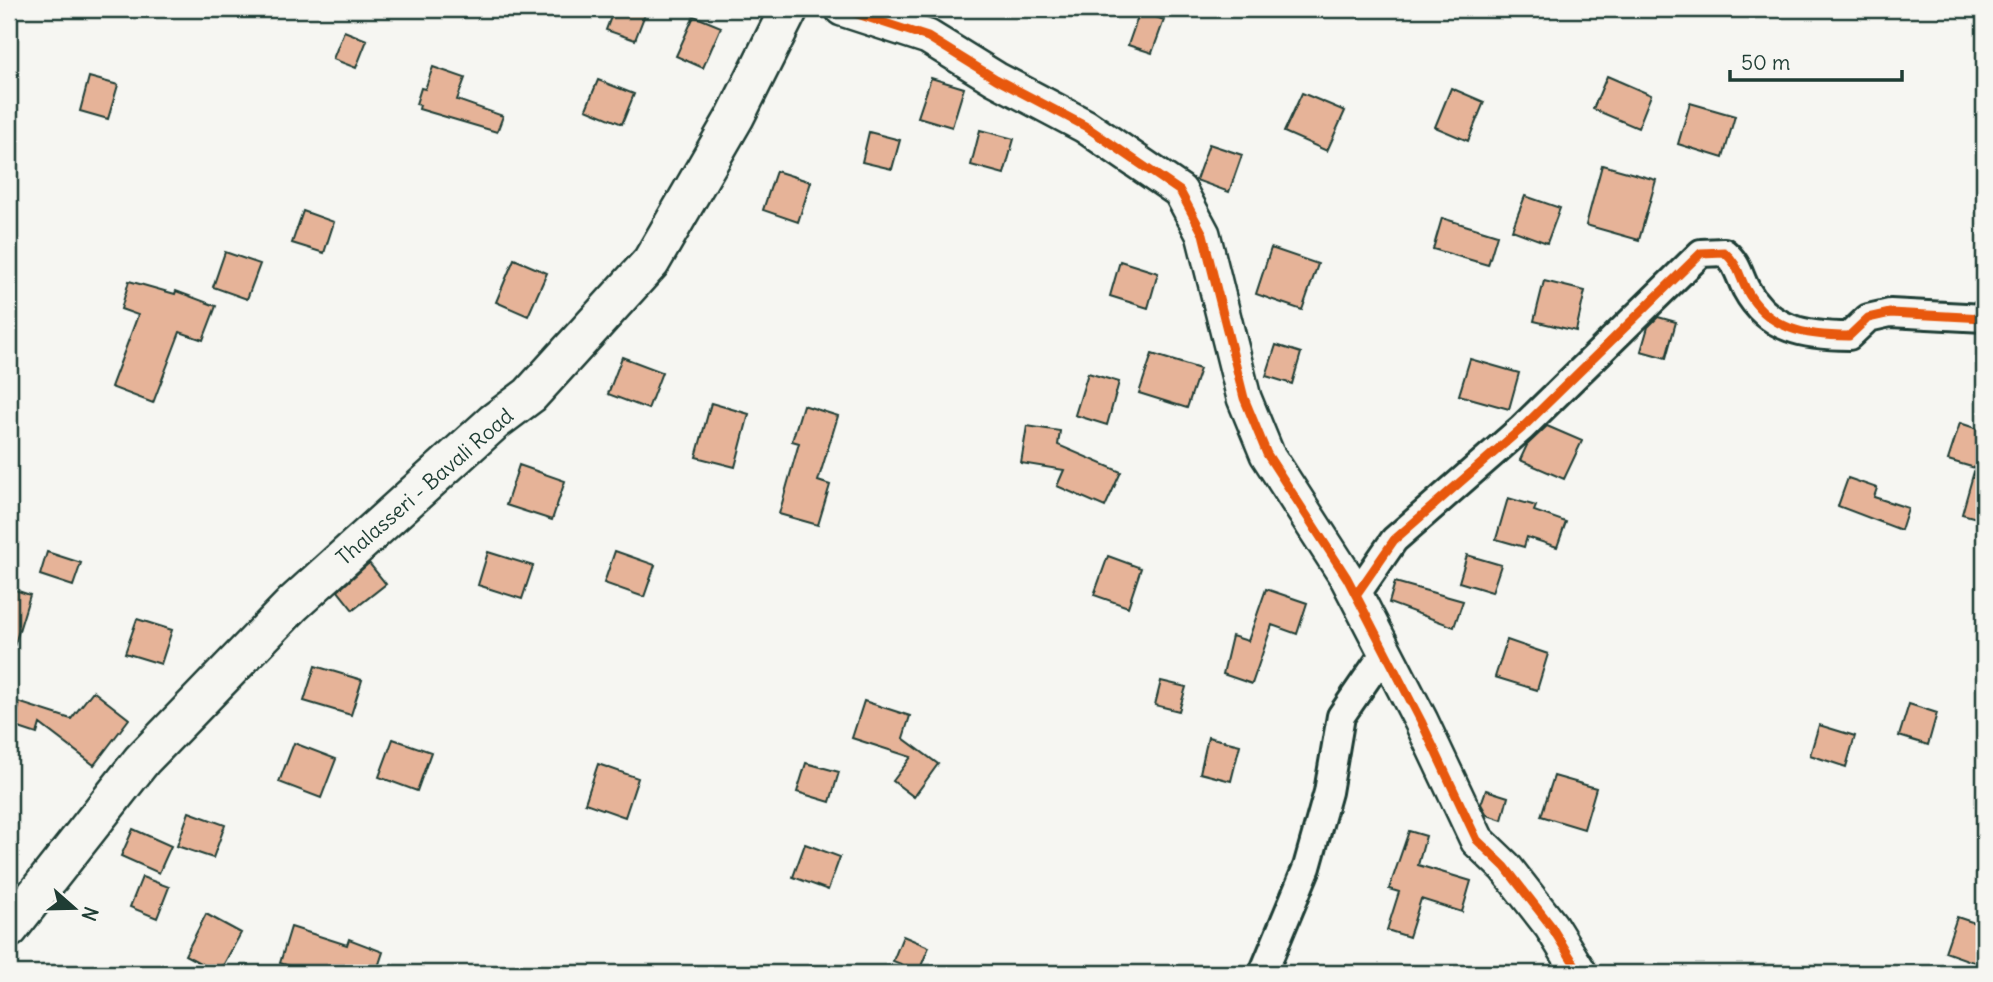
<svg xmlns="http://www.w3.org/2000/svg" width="1993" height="982" viewBox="0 0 1993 982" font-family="Delius,sans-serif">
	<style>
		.building { fill: #e6b398; stroke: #1f3d34; stroke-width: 2 }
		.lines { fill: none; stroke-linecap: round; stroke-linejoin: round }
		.minor-casing { stroke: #1f3d34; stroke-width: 32 }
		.tertiary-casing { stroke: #1f3d34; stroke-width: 38 }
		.secondary-casing { stroke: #1f3d34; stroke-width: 42 }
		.minor { stroke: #f6f6f2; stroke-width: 26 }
		.tertiary { stroke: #f6f6f2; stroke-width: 33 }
		.secondary { stroke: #f6f6f2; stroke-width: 37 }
		.cycleway-casing { stroke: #f6f6f2; stroke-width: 13 }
		.cycleway { stroke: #e8590c; stroke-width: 9 }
		.labels { text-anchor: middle; stroke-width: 5; stroke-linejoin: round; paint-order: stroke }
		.street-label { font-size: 21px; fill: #1f3d34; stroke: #f6f6f2 }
	</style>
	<rect width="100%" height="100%" fill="#f6f6f2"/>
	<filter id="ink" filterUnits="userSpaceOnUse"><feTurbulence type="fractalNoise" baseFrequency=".0143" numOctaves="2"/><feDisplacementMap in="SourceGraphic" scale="14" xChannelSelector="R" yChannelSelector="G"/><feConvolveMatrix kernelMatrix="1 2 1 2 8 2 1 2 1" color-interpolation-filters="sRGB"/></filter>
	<g filter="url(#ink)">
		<path class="building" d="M614 9H647L635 40 606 30Z
			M1140 11 1164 20 1152 53 1128 45Z
			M694 16 721 27 703 68 676 56Z
			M344 31 367 40 356 68 333 59Z
			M433 67 465 78 457 100 503 116 497 132 419 109 420 105 416 104 421 88 425 89Z
			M1607 76 1651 95 1638 128 1593 109Z
			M89 77 118 85 108 119 80 111Z
			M931 78 964 88 952 127 918 117Z
			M598 80 634 94 622 124 586 109Z
			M1451 88 1484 102 1468 141 1435 127Z
			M1302 93 1345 111 1327 151 1284 132Z
			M1690 103 1735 116 1723 158 1678 144Z
			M980 130 1014 139 1004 174 971 165Z
			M869 132 900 140 892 169 862 162Z
			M1209 144 1242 155 1229 192 1196 180Z
			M1602 165 1656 180 1639 240 1586 225Z
			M776 171 811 182 798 222 763 210Z
			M1525 196 1560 208 1547 243 1512 230Z
			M303 211 334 222 324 253 292 243Z
			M1442 218 1497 235 1488 265 1433 249Z
			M1271 248 1318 264 1302 310 1256 294Z
			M225 252 260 264 247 299 213 287Z
			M514 259 547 273 528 316 496 302Z
			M1120 261 1158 273 1148 308 1110 296Z
			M129 281 175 294 176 291 216 306 203 340 180 332 153 403 111 387 138 315 121 309Z
			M1544 281 1585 291 1576 331 1534 321Z
			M1658 317 1676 322 1666 358 1641 351 1648 327Z
			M1276 345 1301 353 1292 384 1266 376Z
			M1152 354 1200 369 1187 408 1139 393Z
			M622 357 662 372 648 409 608 394Z
			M1470 359 1519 373 1509 409 1459 395Z
			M1088 373 1119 382 1107 425 1075 415Z
			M711 403 749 414 735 467 696 457Z
			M803 405 838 416 818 481 830 485 818 525 779 514 799 443 792 441Z
			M1960 423 1984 431V520L1962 514 1975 468 1948 460Z
			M1027 426 1060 431 1058 445 1121 472 1105 507 1057 486 1064 470 1021 463Z
			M1547 426 1582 441 1564 479 1520 460 1527 445Z
			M519 465 565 481 552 520 506 505Z
			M1848 478 1877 488 1874 497 1908 508 1901 530 1838 506Z
			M1508 498 1536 506 1534 511 1566 522 1557 547 1527 537 1524 547 1496 539Z
			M615 551 655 565 644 597 604 583Z
			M47 552 81 563 73 586 40 575Z
			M488 552 533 566 522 599 478 585Z
			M1467 555 1501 565 1492 592 1459 582Z
			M1108 556 1141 568 1128 607 1094 595Z
			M369 563 386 584 353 610 338 591Z
			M1395 582 1463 601 1454 627 1389 603Z
			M9 588 30 595 13 650 9 649Z
			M1266 589 1307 603 1297 634 1272 625 1252 684 1223 674 1232 636 1248 641Z
			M137 619 172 630 161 664 125 653Z
			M1507 640 1548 654 1537 690 1495 677Z
			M315 666 362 680 351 715 304 701Z
			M1161 681 1186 687 1179 711 1155 705Z
			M93 691 129 719 94 765 40 724 37 734 13 726 19 707 15 701 71 719Z
			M864 701 910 716 903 738 938 764 914 797 893 781 911 757 852 738Z
			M1909 704 1937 713 1928 745 1899 736Z
			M1819 725 1855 736 1846 767 1810 755Z
			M1208 737 1240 745 1231 781 1200 773Z
			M393 739 431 752 417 791 379 777Z
			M294 743 336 759 321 798 279 782Z
			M806 763 839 772 830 802 797 792Z
			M598 764 638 778 625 817 585 803Z
			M1554 776 1596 788 1584 829 1541 816Z
			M1486 790 1508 797 1502 820 1487 815 1481 804Z
			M189 812 225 825 213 858 177 846Z
			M133 829 171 846 159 873 121 856Z
			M1409 831 1426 836 1418 865 1471 881 1462 912 1421 899 1409 937 1387 930 1399 892 1389 889Z
			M805 844 840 857 828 890 793 877Z
			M142 877 169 887 157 918 130 907Z
			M206 914 241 933 219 973 185 955Z
			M1957 917 1984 926V940L1976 963 1945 952Z
			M291 927 347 945 349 939 383 952 376 973H312L280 963Z
			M903 936 929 947 919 971 893 961Z"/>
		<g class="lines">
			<g class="minor-casing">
				<path id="minor" d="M1356 595 1394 540 1522 428 1701 253 1724 252C1738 264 1738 273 1746 289 1768 330 1806 336 1849 336L1868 318 1890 313 1984 318
					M1263 973 1307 867 1328 792 1341 716 1385 652"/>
			</g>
			<g class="tertiary-casing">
				<path id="tertiary" d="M842 9 928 37 996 79 1085 126 1180 191 1203 234 1244 398 1267 454 1347 578 1421 721 1477 840 1505 867 1551 926 1580 973"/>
			</g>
			<g class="secondary-casing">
				<path id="secondary" d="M9 929 142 760 293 604 494 422 530 395 651 262 735 117 789 9"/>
			</g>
			<use href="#minor" class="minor"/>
			<use href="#tertiary" class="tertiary"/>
			<use href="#secondary" class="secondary"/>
			<g class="cycleway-casing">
				<path id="cycleway" d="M842 9 928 37 996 79 1085 126 1180 191 1203 234 1244 398 1267 454 1347 578 1421 721 1477 840 1505 867 1551 926 1580 973
					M1356 595 1394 540 1522 428 1701 253 1724 252C1738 264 1738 273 1746 289 1768 330 1806 336 1849 336L1868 318 1890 313 1984 318"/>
			</g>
			<use href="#cycleway" class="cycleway"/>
		</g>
	</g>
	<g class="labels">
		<g class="street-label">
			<text transform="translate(425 487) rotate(-41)" y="7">Thalasseri - Bavali Road</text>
		</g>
	</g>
	<rect width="1993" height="982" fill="none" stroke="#f6f6f2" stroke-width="35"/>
	<rect x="18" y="18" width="1958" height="947" fill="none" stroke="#1f3d34" stroke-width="2.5" filter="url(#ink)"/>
	<g transform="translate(74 908) rotate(110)" stroke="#f6f6f2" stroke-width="5" paint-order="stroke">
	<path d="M0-5L12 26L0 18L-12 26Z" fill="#1f3d34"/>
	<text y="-10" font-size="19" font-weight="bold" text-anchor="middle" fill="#1f3d34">N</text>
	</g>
	<path d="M1730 70v10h172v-10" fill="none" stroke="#1f3d34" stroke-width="3.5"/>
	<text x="1741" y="70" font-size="21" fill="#1f3d34" stroke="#f6f6f2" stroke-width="5" paint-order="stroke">50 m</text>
</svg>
